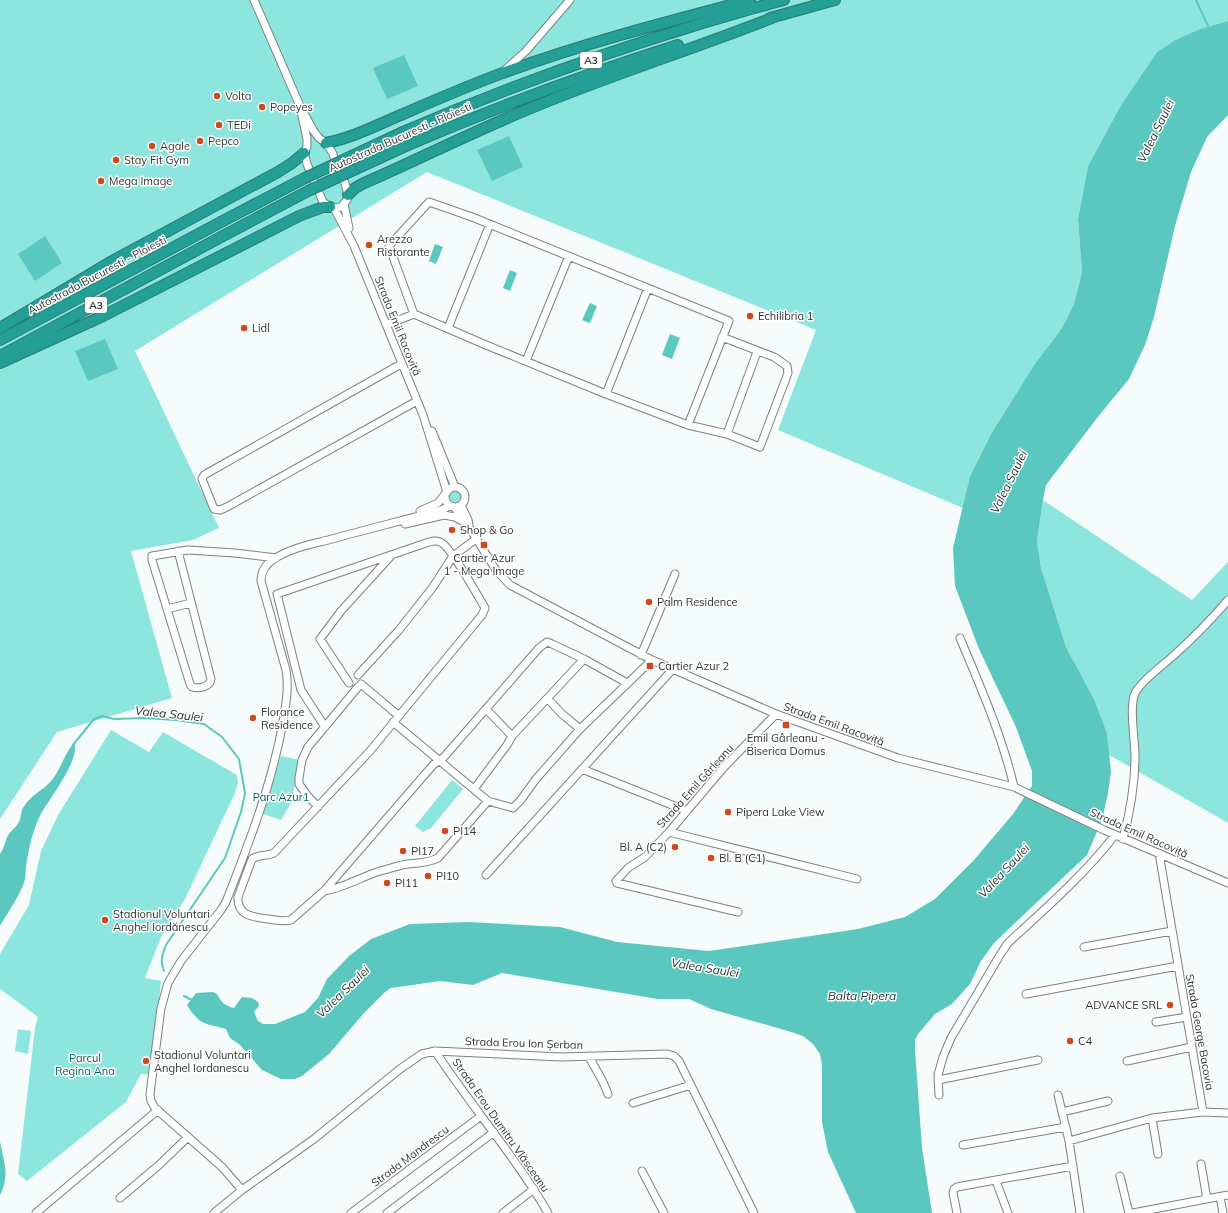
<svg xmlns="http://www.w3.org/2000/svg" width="1228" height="1213" viewBox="0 0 1228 1213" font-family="Mulish,sans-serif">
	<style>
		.green { fill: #8de6dd }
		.water { fill: #5ac8be }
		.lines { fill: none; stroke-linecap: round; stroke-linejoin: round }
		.stream { stroke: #5ac8be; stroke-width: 2 }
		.minor-casing { stroke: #7b8180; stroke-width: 9 }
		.highway-casing { stroke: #297973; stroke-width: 12 }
		.minor { stroke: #fff; stroke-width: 7 }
		.highway { stroke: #249f95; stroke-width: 10 }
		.highway-bridge-casing { stroke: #297973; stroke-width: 12; stroke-linecap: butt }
		.highway-bridge { stroke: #249f95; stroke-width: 10 }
		.poi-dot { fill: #d0481b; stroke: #fff; stroke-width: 1.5 }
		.labels { text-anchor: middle; stroke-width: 3; stroke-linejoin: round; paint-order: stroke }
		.shield { fill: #fff; stroke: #6f7070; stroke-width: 1 }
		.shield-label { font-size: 10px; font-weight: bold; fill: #313333 }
		.poi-label { font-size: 11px; fill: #313333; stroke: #fff; text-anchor: start }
		.street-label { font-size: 11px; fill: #313333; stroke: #fff }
		.park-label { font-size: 11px; fill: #00625c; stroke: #fff }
		.water-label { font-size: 12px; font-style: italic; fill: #1b2f2d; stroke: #fff }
	</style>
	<rect width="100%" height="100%" fill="#f6fcfb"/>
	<path class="green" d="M0 0H1228V21L1200 29 1175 40 1157 52 1121 105 1088 166 1078 219 1082 272 1074 304 1062 328 1034 365 991 434 970 476 963 508 778 430 816 330 427 172 135 351 219 528 193 540 131 551 172 698 57 732 0 819Z
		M449 497a6 6 0 1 1 12 0a6 6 0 1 1-12 0Z
		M1043 500 1192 600 1228 562V823L1109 755 1107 733 1094 699 1066 647 1041 568 1037 541Z
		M111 730 149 752 163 732 237 775 238 783 235 793 185 899 161 937 145 978 161 981 152 1075 141 1074 126 1102 27 1181 18 1174 35 1028 38 1017 0 989V954L29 905 41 851 58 815Z
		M281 756 300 760 291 803 281 820 263 814Z
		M452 780 463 789 431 828 423 832 415 826Z
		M18 1029 31 1031 28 1054 15 1051Z"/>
	<path class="water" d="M1228 21V115L1207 137 1191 172 1175 226 1154 317 1145 345 1129 379 1097 418 1046 485 1043 500 1037 541 1041 568 1066 647 1094 699 1107 733 1111 772 1108 793 1102 820 1087 855 1015 923 994 943 981 961 970 984 952 1004 935 1014 918 1034 915 1040V1050L922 1148 932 1213H856L828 1152 822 1122V1065L820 1054 813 1044 803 1036 788 1031 711 1009 689 999H658L502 973 473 985 440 981 391 988 385 992 364 1013 329 1054 302 1076 295 1079H281L262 1070 240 1045 230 1038 226 1029C205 1023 200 1026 187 1005L196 993 213 992 217 994C221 1002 225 1006 234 1008L242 997 252 998 258 1002 259 1006 254 1012 258 1021 263 1024H275L305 1012 318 998 327 979 349 956 371 939 410 924 469 922 560 927 617 942 709 951 858 929 905 917 935 899 974 860 1013 814 1032 786V771L1016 727 979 649 955 586 953 548 970 476 991 434 1034 365 1062 328 1074 304 1082 272 1078 219 1088 166 1121 105 1157 52 1175 40 1200 29Z
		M404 55 418 86 387 99 373 68Z
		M509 136 523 167 492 181 477 150Z
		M45 236 62 263 35 281 18 254Z
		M435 244 443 247 436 264 429 261Z
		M510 270 517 273 510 291 503 288Z
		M590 303 597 306 590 323 582 320Z
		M670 334 680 338 672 359 662 355Z
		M105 339 118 369 88 381 75 351Z
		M74 743C81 759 49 799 41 814 33 828 28 851 26 867 25 871 26 876 25 879 22 892 7 914 0 926V854C4 848 5 843 7 837 10 831 16 828 19 822 21 818 21 812 23 808 30 795 43 791 52 780 61 769 64 754 74 743Z
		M0 1142C4 1162 10 1175 0 1195Z"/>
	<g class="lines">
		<path class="stream" d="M1196 0 1208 26
			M73 745 94 719 102 716 114 719 143 718 176 720 204 724 222 737 239 759 245 793 241 812 225 858 166 945C162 955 160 961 164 971
			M184 996 192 1000"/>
		<g class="minor-casing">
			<path id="minor" d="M254 0 300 106 313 130 319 138 326 143 332 152 345 183 348 195 347 200 341 207 337 208 330 207 323 202 307 164 304 153 307 147V139L300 106
				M505 70 526 51 570 0
				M344 204 349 228
				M334 208 354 246 423 415 447 492
				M414 314 389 246 429 202 472 217 729 321 688 425
				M386 325 414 314 486 345 606 394 688 425 727 434 760 447 788 373 787 366 774 357 722 337
				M448 328 490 224
				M526 361 569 256
				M401 364 204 475 202 479 214 509 220 510 227 507 417 401
				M606 394 648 288
				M432 431 455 487
				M727 434 757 352
				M445 497a10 10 0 1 1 20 0a10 10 0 1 1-20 0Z
				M461 505 468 520 469 525
				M454 507 469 527 496 570 510 585 652 660 776 714 898 758 1014 787 1104 830 1228 883
				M420 511 438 503 446 493
				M405 524 444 515 455 517 462 521
				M191 603 167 609 152 560V556L188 550 235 553 276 558
				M167 609 190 684 192 687C199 689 210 687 211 679L178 551
				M960 638C980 686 1002 735 1014 787
				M641 655 675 574
				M358 675 399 630 418 606 433 587 453 556 476 539
				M349 683 320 639 341 611 391 556
				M361 684 399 716
				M548 699 562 714 580 729
				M486 709 512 736
				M393 722 488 801 513 808 520 801 536 779 580 729 652 660
				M325 727 301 690 277 594 429 542C433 541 438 540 442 543 451 548 478 596 485 608L482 615 370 751 274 853C266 857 261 853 252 859L238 897C237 916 253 917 268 919 276 920 283 922 291 920L324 891 433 765 444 757 539 648 547 642 552 644 584 659 627 683
				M582 769 687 811
				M474 789 507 745 512 736 584 659
				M318 807 307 795 299 784V778L302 760 308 747 358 687
				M669 832 857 879
				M1123 839C1130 812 1135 784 1135 757 1135 740 1129 708 1135 693 1141 681 1162 666 1172 657 1192 639 1211 620 1228 600
				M1159 853 1203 1112
				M486 875 672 670
				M324 891C344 888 361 877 380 871 389 869 399 865 408 864 419 863 428 863 438 858L488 801
				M738 912 617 883 616 881 628 868 645 857 669 832 725 766 776 714
				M1084 947 1172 931
				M1026 994 1178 966
				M1156 1022 1187 1017
				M435 1051C471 1106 515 1156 548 1213
				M589 1057 603 1082 608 1094
				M1127 1061 1192 1047
				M938 1080 1038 1060
				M939 1095 938 1075 943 1057 951 1038 1000 955 1008 943C1045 909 1084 875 1115 835
				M1058 1095 1069 1141 1080 1213
				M633 1103 691 1085
				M1062 1112 1108 1101
				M1152 1118 1158 1154
				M1069 1141 1152 1118 1203 1112 1228 1113
				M963 1145 1066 1127
				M1201 1164 1207 1199
				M642 1171 664 1213
				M1120 1176 1129 1213
				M996 1181 1008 1213
				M242 1190 222 1167 155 1108 151 1101 150 1094 161 1008 168 983 181 961 221 910 226 902C249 843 272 784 283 722 286 704 289 688 286 670L261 581C261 571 266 564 274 559 290 548 313 544 332 539 368 529 405 520 441 510L450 506
				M1220 1197 1223 1213
				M120 1198 159 1165 188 1137
				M36 1213 158 1110
				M214 1213 242 1190 314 1139 400 1069 422 1054 435 1051 561 1057 667 1054 674 1056 679 1061 754 1213
				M351 1213 481 1116
				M387 1213 494 1132
				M503 1213 534 1189
				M957 1213 953 1193 954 1189 957 1187 1073 1166
				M1133 1213 1228 1195"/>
		</g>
		<g class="highway-casing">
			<path id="highway" d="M770 18 835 0
				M403 132C498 91 595 56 693 26 723 17 753 8 784 0
				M326 143C351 138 373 127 396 117 431 102 465 87 500 74 581 44 666 22 750 0
				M408 145C497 107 586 74 678 45
				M348 195 355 188 362 184C422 158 480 128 541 104 619 72 699 47 777 16
				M0 328 114 260 278 172 292 163 304 153
				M0 340 221 222
				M0 356 221 237
				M0 363 103 316 299 216 323 207H330"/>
		</g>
		<use href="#minor" class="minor"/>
		<use href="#highway" class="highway"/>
		<g class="highway-bridge-casing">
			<path id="highway-bridge" d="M221 222 303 179 403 132
				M221 237 308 191 408 145"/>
		</g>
		<use href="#highway-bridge" class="highway-bridge"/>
	</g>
	<g class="poi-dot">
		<circle cx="217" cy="96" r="4"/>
		<circle cx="262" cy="107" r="4"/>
		<circle cx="219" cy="125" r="4"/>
		<circle cx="200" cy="141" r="4"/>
		<circle cx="152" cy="146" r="4"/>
		<circle cx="116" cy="160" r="4"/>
		<circle cx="101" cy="181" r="4"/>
		<circle cx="369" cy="245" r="4"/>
		<circle cx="750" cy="316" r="4"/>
		<circle cx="244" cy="328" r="4"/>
		<circle cx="452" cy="530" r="4"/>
		<rect x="480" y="541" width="8" height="8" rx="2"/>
		<circle cx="649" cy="602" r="4"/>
		<rect x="646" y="662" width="8" height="8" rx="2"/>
		<circle cx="253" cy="718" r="4"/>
		<rect x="782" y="721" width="8" height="8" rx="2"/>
		<circle cx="728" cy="812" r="4"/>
		<circle cx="445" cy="831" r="4"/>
		<circle cx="675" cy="847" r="4"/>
		<circle cx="403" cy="851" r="4"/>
		<circle cx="711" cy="858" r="4"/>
		<circle cx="428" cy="876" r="4"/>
		<circle cx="387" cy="883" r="4"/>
		<circle cx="105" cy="920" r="4"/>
		<circle cx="1170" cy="1005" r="4"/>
		<circle cx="1070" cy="1041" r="4"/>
		<circle cx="146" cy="1061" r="4"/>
	</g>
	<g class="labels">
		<g class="shield">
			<rect x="580" y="52" width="22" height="16" rx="3"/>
			<rect x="85" y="297" width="22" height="16" rx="3"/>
		</g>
		<g class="shield-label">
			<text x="591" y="64">A3</text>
			<text x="96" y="309">A3</text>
		</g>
		<g class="poi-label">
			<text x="225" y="100">Volta</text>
			<text x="270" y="111">Popeyes</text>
			<text x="227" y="129">TEDi</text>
			<text x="208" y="145">Pepco</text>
			<text x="160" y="150">Agale</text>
			<text x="124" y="164">Stay Fit Gym</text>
			<text x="109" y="185">Mega Image</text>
			<text x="377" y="243">Arezzo<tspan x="377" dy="13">Ristorante</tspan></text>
			<text x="758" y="320">Echilibria 1</text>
			<text x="252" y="332">Lidl</text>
			<text x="460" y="534">Shop &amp; Go</text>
			<text x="484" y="562" text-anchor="middle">Cartier Azur<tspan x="484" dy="13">1 - Mega Image</tspan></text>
			<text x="657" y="606">Palm Residence</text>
			<text x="658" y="670">Cartier Azur 2</text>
			<text x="261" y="716">Florance<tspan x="261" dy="13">Residence</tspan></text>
			<text x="786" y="742" text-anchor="middle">Emil Gârleanu -<tspan x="786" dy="13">Biserica Domus</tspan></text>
			<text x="736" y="816">Pipera Lake View</text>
			<text x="453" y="835">PI14</text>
			<text x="667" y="851" text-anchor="end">Bl. A (C2)</text>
			<text x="411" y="855">PI17</text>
			<text x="719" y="862">Bl. B (C1)</text>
			<text x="436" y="880">PI10</text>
			<text x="395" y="887">PI11</text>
			<text x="113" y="918">Stadionul Voluntari<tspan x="113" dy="13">Anghel Iordănescu</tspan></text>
			<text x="1162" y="1009" text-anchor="end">ADVANCE SRL</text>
			<text x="1078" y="1045">C4</text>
			<text x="154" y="1059">Stadionul Voluntari<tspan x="154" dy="13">Anghel Iordanescu</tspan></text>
		</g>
		<g class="street-label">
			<text transform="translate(400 137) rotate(-24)" y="4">Autostrada Bucuresti - Ploiesti</text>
			<text transform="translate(97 275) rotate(-28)" y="4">Autostrada Bucuresti - Ploiesti</text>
			<text transform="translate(398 326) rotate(68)" y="4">Strada Emil Racoviță</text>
			<text transform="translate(834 724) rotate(20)" y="4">Strada Emil Racoviță</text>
			<text transform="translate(695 786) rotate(-48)" y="4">Strada Emil Gârleanu</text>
			<text transform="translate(1139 833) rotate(24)" y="4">Strada Emil Racoviță</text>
			<text transform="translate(1200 1032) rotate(80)" y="4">Strada George Bacovia</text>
			<text transform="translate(524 1043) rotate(2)" y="4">Strada Erou Ion Șerban</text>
			<text transform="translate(501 1125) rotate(55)" y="4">Strada Erou Dumitru Vlăsceanu</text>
			<text transform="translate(410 1156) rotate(-37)" y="4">Strada Mandrescu</text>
		</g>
		<g class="park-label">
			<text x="281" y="801">Parc Azur1</text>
			<text x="85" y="1062">Parcul<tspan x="85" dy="13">Regina Ana</tspan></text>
		</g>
		<g class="water-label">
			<text transform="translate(1156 131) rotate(-64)" y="4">Valea Saulei</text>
			<text transform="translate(1009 482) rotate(-64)" y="4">Valea Saulei</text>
			<text transform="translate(169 714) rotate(6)" y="4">Valea Saulei</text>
			<text transform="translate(1004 871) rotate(-47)" y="4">Valea Saulei</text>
			<text transform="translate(705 968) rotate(9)" y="4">Valea Saulei</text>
			<text transform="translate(343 992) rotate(-44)" y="4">Valea Saulei</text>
			<text x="862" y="1000">Balta Pipera</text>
		</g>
	</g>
</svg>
